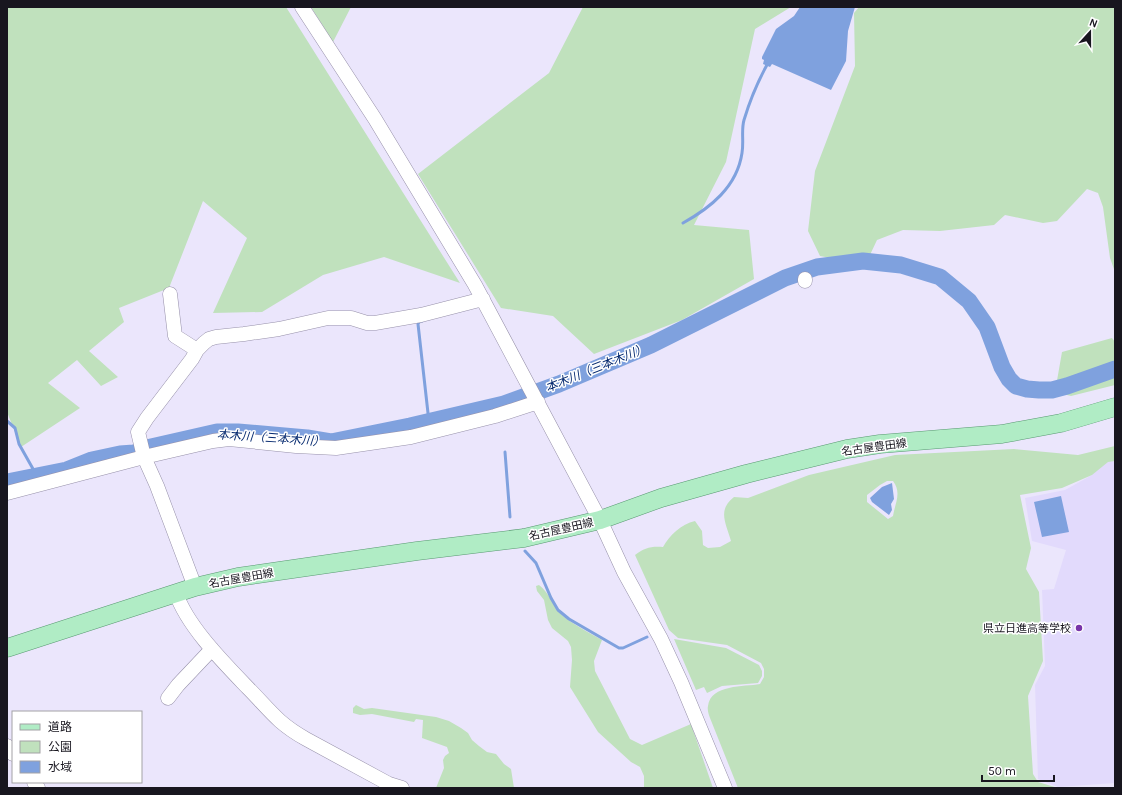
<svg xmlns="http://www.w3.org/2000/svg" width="1122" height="795" viewBox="0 0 1122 795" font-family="Karla,'Noto Sans JP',sans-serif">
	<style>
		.built { fill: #e2dafc }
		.green { fill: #c0e1bd; fill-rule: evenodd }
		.water { fill: #7fa1de }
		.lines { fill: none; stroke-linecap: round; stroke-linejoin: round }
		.stream { stroke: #7fa1de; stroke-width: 3 }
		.river { stroke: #7fa1de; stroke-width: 17 }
		.minor-casing { stroke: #9791aa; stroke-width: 15 }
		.major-casing { stroke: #599972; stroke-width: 19 }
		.minor { stroke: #fff; stroke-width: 14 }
		.major { stroke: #b0ecc5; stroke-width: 18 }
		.poi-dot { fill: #7834a8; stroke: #fff; stroke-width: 1.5 }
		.labels { text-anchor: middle; stroke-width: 3; stroke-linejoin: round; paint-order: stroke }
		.street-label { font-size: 11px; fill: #18161f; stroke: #fff }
		.poi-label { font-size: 11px; fill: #18161f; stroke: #fff; text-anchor: end }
		.water-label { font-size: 12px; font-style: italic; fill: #05296f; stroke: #fff }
	</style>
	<rect width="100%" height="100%" fill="#ebe6fc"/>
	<path class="built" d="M1115 446V783L1058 787 1038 779 1035 685 1045 666 1042 590 1054 589 1066 550 1032 541 1025 498 1065 490 1092 475Z"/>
	<path class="green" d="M7 7H286L460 283 384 257 323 275 262 312 213 313 247 238 203 201 169 288 119 308 124 322 89 351 118 377 101 386 77 360 48 383 80 408 21 447 7 412Z
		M311 7H351L333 42Z
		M583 7H791L755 29 726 162 694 225 749 230 754 279 682 320 594 354 553 316 501 308 418 174 549 73Z
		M859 7H1115V272L1110 258 1103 207 1098 193 1087 189 1057 221 1043 223 1005 215 994 225 940 231 903 230 877 240 869 257 836 259 820 256 808 231 815 171 855 66 854 13Z
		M1112 338 1115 342V385L1071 396 1055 392 1062 352Z
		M1115 446V461L1108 462 1092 475 1062 488 1020 495 1031 548 1026 569 1039 592 1043 661 1028 696 1033 774 1038 782 1058 788H738L710 718C709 715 707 710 708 706 711 684 744 687 760 684L764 677V669L761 663 727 645 678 638 669 630 635 555C644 548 651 546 663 547 670 535 681 524 695 521L702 531 703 545 708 548 720 547 731 541C726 523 717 510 734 497L748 498 809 475 895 455 1014 449 1078 455ZM887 481H893C902 493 895 503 893 516L888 519 867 502V495L880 485Z
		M539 585C549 592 553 606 562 615 572 624 590 633 602 640L594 661 595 671 630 739 642 745 691 724 713 788H644V776L640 767 631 762 598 732 570 687 572 660 571 647 568 641 552 628 548 620 544 600 537 591 536 586Z
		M674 639 726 648 759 665 762 671V676L758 683 722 686 707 693 704 687 696 690Z
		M356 705 364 709 372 708 436 717 449 721 461 728 468 733 472 740 479 746 487 752 496 754 504 764 511 769 514 788H436L444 768 443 760 445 756 449 753 447 747 422 738 423 720 416 719 414 722 372 714 360 715 353 713V708Z"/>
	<path class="water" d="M800 7H855L848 31 846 61 831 90 772 64 770 67 763 64 764 60 762 59V57L776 29 794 16Z
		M892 483 894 499 891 504 892 510 889 515 872 502 870 498 882 487Z
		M1061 496 1069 532 1042 537 1034 502Z"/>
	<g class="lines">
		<path class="stream" d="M683 223C710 208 737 187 742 153 744 142 741 130 744 120 750 100 758 81 768 63
			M422 321H420L418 324 429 422
			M7 421 15 428 19 444 37 476
			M505 452 510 517
			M525 551 536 563 551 598 558 610 569 619 619 648H623L647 637"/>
		<path class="river" d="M7 482 67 470 92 460 120 454 134 453 151 447 217 432H238L307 438 331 442 410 426 504 404 559 384 651 345 785 278 817 267 863 261 901 265 940 277 969 301 987 327 1002 367 1009 379 1016 386 1027 389 1039 390H1052L1067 386 1115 369"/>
		<g class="minor-casing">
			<path id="minor" d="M302 7 375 119 475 285 600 520 624 572 661 639 681 682 725 788
				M805 279V281
				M170 294 175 336 197 350
				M7 493 144 457 213 441 229 439 296 446 336 448 411 437 495 416 538 402
				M195 587 157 486 144 457 138 432 147 418 192 359 197 350 204 343 209 339 216 337 244 334 279 329 328 318H351L367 323H375L421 315 483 299
				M176 593C187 626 224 663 248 688 259 699 269 711 280 721 288 728 297 734 306 739L389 784 402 788
				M168 698 178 685 212 649
				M7 746 13 754
				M34 782 38 788"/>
		</g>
		<g class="major-casing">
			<path id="major" d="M7 648 195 587 238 577 417 551 524 538 600 520 661 498 746 474 847 449 880 444 1002 434 1061 423 1115 407"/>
		</g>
		<use href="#minor" class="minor"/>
		<use href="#major" class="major"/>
	</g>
	<circle class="poi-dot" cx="1079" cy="628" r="4"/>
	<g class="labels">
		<g class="street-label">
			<text transform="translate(874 447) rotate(-8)" y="4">名古屋豊田線</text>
			<text transform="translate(561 529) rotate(-13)" y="4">名古屋豊田線</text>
			<text transform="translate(241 578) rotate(-10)" y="4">名古屋豊田線</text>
		</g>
		<g class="poi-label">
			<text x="1071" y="632">県立日進高等学校</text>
		</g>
		<g class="water-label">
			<text transform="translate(596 368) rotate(-22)" y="4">本木川（三本木川）</text>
			<text transform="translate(271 438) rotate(4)" y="4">本木川（三本木川）</text>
		</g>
	</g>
	<rect width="1122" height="795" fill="none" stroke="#18161f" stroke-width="16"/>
	<rect x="12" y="711" width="130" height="72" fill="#ffffff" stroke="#a3a2a5"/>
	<rect x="20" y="724" width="20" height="6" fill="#b0ecc5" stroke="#a3a2a5"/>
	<text x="48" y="731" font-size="12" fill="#18161f">道路</text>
	<rect x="20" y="741" width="20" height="12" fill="#c0e1bd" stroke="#a3a2a5"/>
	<text x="48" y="751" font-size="12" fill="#18161f">公園</text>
	<rect x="20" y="761" width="20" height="12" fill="#7fa1de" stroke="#a3a2a5"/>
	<text x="48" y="771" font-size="12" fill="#18161f">水域</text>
	<g transform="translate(1090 32) rotate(21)" stroke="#ffffff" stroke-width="3" paint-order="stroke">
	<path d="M0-3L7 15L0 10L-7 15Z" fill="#18161f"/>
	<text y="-6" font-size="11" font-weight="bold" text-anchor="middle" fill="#18161f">N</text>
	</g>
	<path d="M982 775v6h72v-6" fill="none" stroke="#18161f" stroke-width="2"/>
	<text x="988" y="775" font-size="12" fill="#18161f" stroke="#ffffff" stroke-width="3" paint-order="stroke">50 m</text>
</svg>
